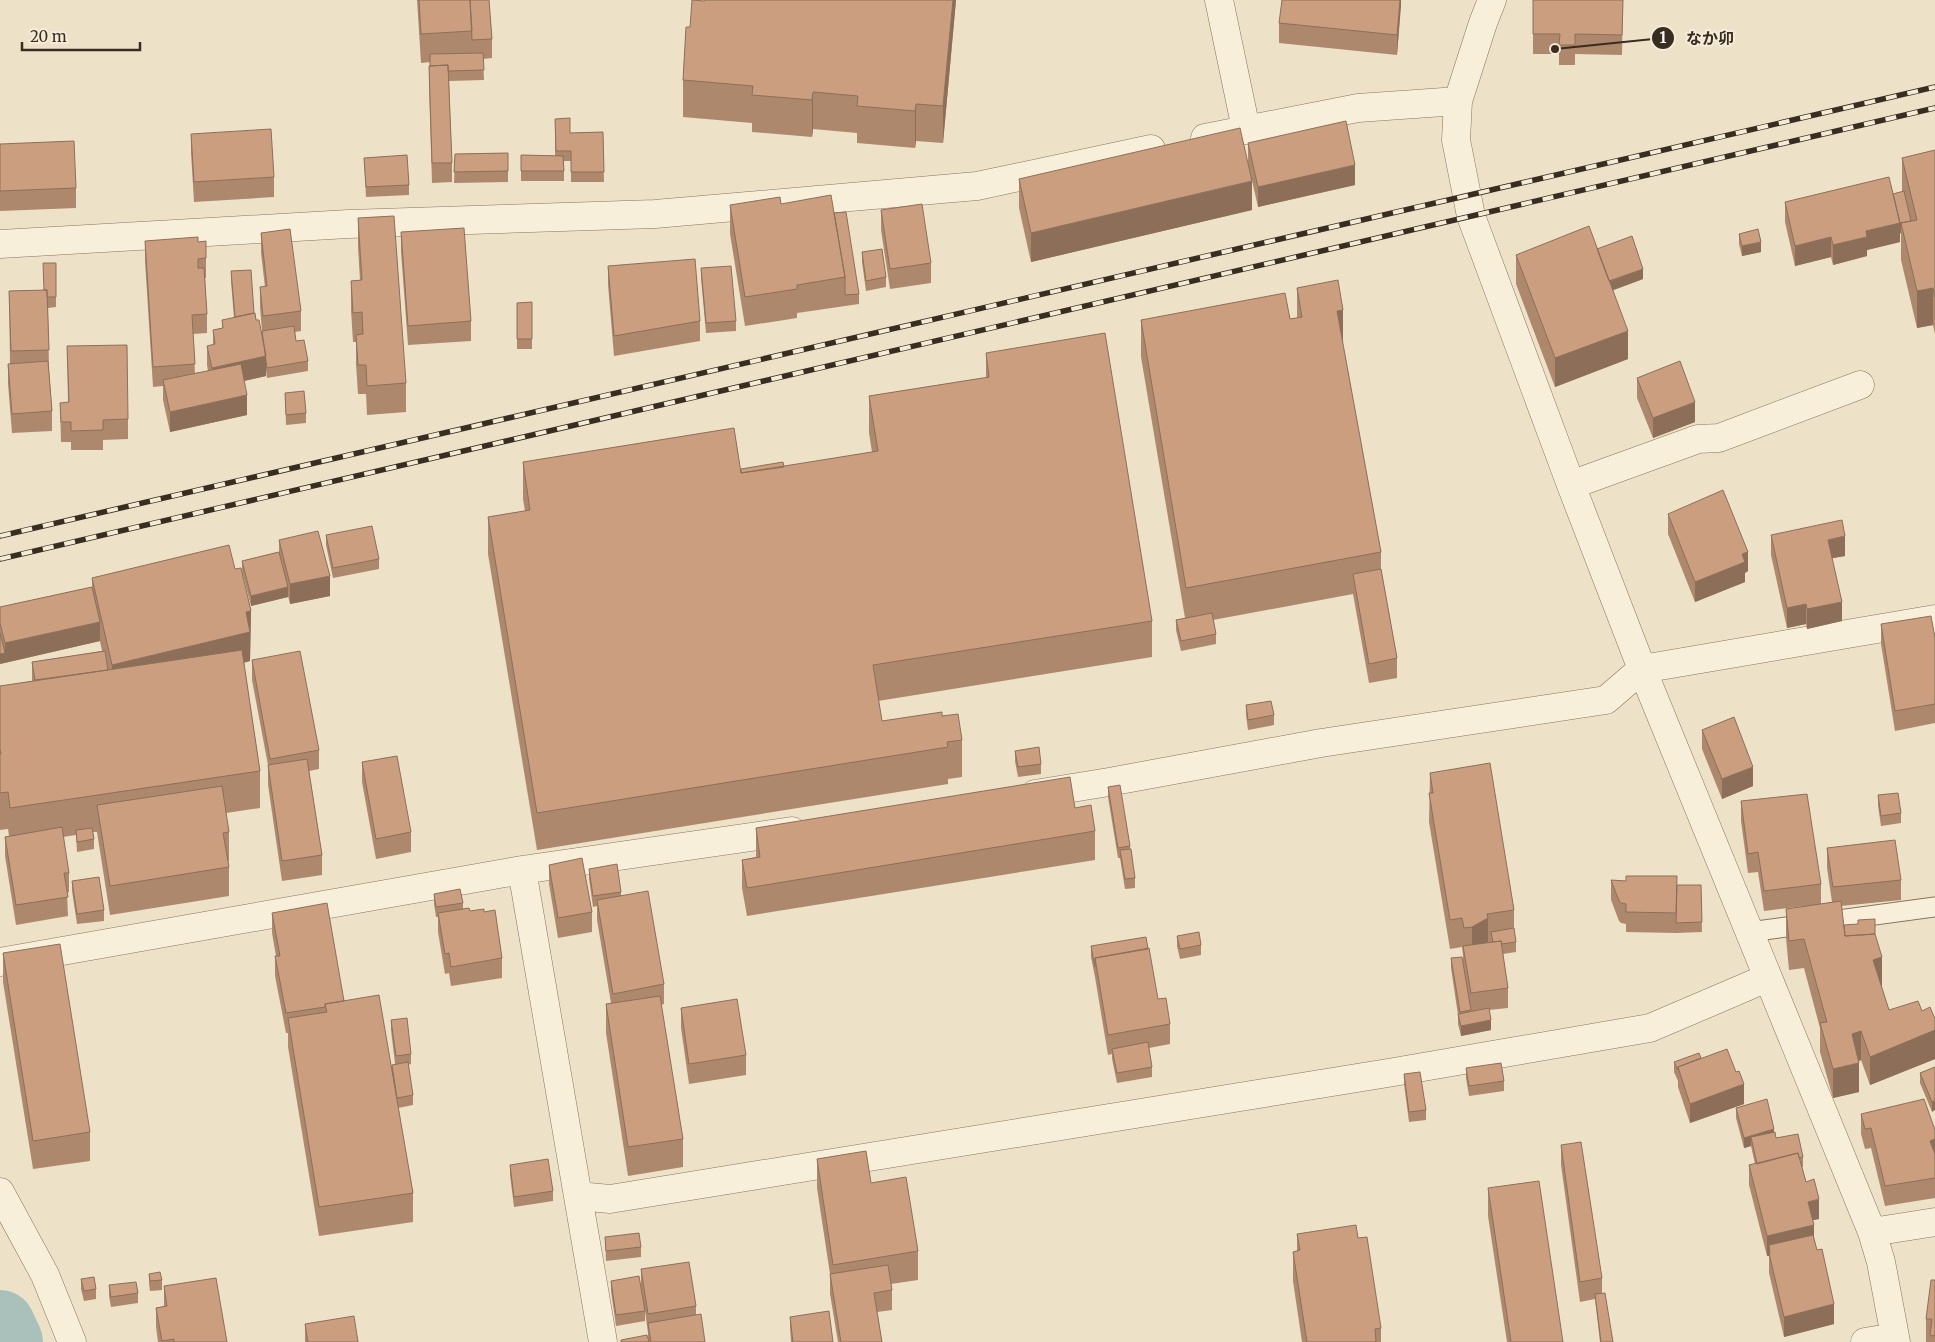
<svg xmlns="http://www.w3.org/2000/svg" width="1935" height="1342" viewBox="0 0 1935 1342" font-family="Merriweather,'Noto Sans JP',serif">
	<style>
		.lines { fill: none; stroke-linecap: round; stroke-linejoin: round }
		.river { stroke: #a9c1ba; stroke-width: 70 }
		.service-casing { stroke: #88745d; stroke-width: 21 }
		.minor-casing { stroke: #88745d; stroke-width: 29 }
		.service { stroke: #f8efdb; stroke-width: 19 }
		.minor { stroke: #f8efdb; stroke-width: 28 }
		.rail-casing { stroke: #392c20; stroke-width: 5.5 }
		.rail { stroke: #f5ecd7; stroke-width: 4; stroke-dasharray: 11; stroke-linecap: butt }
		.wall { fill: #ae886d }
		.shaded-wall { fill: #8d6f59 }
		.building { fill: #ca9e7f; stroke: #8d6f59 }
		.leader { fill: none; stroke: #392c20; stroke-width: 2 }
		.callout-dot { fill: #392c20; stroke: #f5ecd7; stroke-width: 2 }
		.mark-label { font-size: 15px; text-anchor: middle; font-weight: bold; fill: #fff }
		.callout-label { font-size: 16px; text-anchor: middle; font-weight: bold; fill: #392c20; stroke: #f5ecd7; stroke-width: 4; stroke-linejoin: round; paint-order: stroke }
	</style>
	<rect width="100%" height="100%" fill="#ede2c8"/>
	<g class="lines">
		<path class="river" d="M0 1325 8 1342"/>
		<g class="service-casing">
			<path id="service" d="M1749 932 1935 907"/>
		</g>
		<g class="minor-casing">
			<path id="minor" d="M1219 0 1246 129
				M1492 0 1483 23 1458 101 1456 140 1471 216 1571 485 1642 669 1872 1232 1881 1262 1896 1342
				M1205 138 1358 108 1458 101
				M0 244 348 224 655 214 977 186 1151 149
				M1571 485 1698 439 1719 438 1860 385
				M1035 794 1109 782 1321 743 1606 700 1642 669 1935 619
				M522 870 603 1342
				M0 962 522 870 792 831
				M0 1192 45 1275 72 1342
				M578 1196 610 1199 1394 1072 1650 1028 1767 978
				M1872 1232 1935 1222
				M1865 1342 1895 1337"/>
		</g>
		<use href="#service" class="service"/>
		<use href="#minor" class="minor"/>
		<g class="rail-casing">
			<path id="rail" d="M0 536 1935 87
				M0 559 1935 108"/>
		</g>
		<use href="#rail" class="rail"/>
	</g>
	<path class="wall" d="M417 0H489L492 39V58L483 59 484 80 449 81 452 163V182L432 183 429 86V66H430V62L421 63Z
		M956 0 943 143 916 141 915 148 857 143V133L813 129 812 137 752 132V123L683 117V80L690 27 705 1Z
		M1401 0 1397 55 1279 43V23Z
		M1533 0H1623L1622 55 1575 54V65H1559V54H1533Z
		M555 119 570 133 603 132 604 182H571V161H564V181H521V155L555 156Z
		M191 134 274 177V197L194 202 191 153Z
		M1248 143 1355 185 1258 207 1248 163Z
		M0 144 76 188V208L0 211Z
		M1935 150V334L1933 325 1917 328 1901 260V233H1900V242L1867 250V256L1833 265 1831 257 1795 266 1785 222V202L1893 194 1902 192V158Z
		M508 153V182L454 183 455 154Z
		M364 158 409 185V195L366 197Z
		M1019 179 1252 210 1031 262 1019 208Z
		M781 204 834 213 859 294V304L797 313V318L745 326 730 234V205Z
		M881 210 931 263V283L890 289 881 230Z
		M358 218 406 383V412L367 415 366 394H358L356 364V342H353L351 310V281L360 280 358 247Z
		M401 232 471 321V341L408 345 401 252Z
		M261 233 301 311V331L295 332 296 341 308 361V371L267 378 266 370V376L244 381 247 415 170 432 163 400V386L153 387 145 261V241L198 242 206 258V278H205L207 314V333L193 334 195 373 208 371 207 365V346L213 345V330L222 328V320L234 318 231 281V271L254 313 256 320 262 335V331L260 307V287H265L261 253Z
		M1739 234 1761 252 1742 256 1739 244Z
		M1597 249 1643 279 1613 290 1628 359 1555 387 1516 284V255Z
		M862 252 886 277V287L866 291 862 262Z
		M56 263V307L48 308 49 370 52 411V431L12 433 8 384V364H10L9 291 43 290Z
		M608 266 700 321V341L614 356 608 285Z
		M701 268 736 321V331L706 333 701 278Z
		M1297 288 1343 346 1381 552V569L1397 658V678L1369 683 1353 594 1213 620 1216 634V644L1181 651 1176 630V620L1185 618 1141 357V320L1290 319 1297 318Z
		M532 302V349H517V303Z
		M67 346 128 419V439L103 440V450H71V442H61L60 403 68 402Z
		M986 353 1152 621V657L878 701 882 721 942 716 962 740V777L948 779V784L537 850 488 554V517L525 511 523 499V462L741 469 784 467 872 452 869 433V396L986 378Z
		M1637 378 1695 422 1653 438 1637 398Z
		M285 393 306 413V423L286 425Z
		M1668 514 1748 571 1745 573V582L1695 602 1668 534Z
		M326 535 379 559V569L333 578 326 545Z
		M1771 535 1845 556 1832 558 1842 621 1807 629 1806 624 1787 628 1771 555Z
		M279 540 330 596 290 604 288 596V597L251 606 242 571V561L279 552Z
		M235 569 251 611 250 661 244 663 260 771V808L226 813 229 832V861H228L229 867V896L110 915 97 832H93L94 839V849L77 852 76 835 63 837 69 873V892L67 893 68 916 16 925 5 856V837L9 836 8 829 0 830V686L32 681V662L102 651 100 641 0 664V607L92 587V578Z
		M1881 624 1935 638V723L1895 731 1881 644Z
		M252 660 319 750V769L309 771 322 855V875L282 881 268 785V765L252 680Z
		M1246 705 1274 715V725L1248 730 1246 715Z
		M1702 730 1753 786 1722 799 1702 749Z
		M1015 751 1041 764V774L1018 777 1015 761Z
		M362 762 411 832V852L376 859 362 782Z
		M1430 773 1514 910V928L1516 942V952L1503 954 1508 988V1008L1489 1010 1491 1030 1461 1036 1458 1024V1015L1451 968V958L1463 966V955L1462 947 1450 949 1429 822Z
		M1108 787 1130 846 1135 878V888L1125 889 1120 858H1118L1108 797Z
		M1878 795 1901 813V823L1881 826 1878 806Z
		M1741 801 1821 884V904L1764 911 1758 872 1748 873 1741 821Z
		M1075 808 1095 831V860L747 916 742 888V860L756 857V828Z
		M1827 848 1901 880V900L1841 906 1844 925 1875 935 1882 985 1881 986 1889 1010 1922 1011 1935 1019V1059L1870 1085 1861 1060 1859 1061V1092L1833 1098 1820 1052V1028L1804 968 1789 970 1786 938V909L1832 902 1827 868Z
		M549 865 592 912V932L558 938 549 884Z
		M589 869 621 892V896L664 984V1004L661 1005 683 1139V1167L628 1176 606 1033V1004L611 1003 597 920V906L593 907 589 879Z
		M1611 880 1677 885H1701L1702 932 1676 933 1626 932V924L1621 923 1619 921 1611 900Z
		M72 881 104 910V921L77 924 72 891Z
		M434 894 463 903V909L470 911 484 912 502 958V978L451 986 449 973 445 974 438 932V917H436L434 904Z
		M272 913 344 1001 392 1070V1065L395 1064 391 1030V1020L411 1054V1064L408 1065 413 1095V1105L398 1108 413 1193V1222L319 1236 288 1047V1033H286L275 976V956H276L272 933Z
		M1177 936 1201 945V955L1180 959 1177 946Z
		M1091 946 1158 999 1170 1024V1044L1149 1048 1152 1067V1077L1117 1083 1112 1059V1054L1108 1055 1095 977 1091 957Z
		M3 953 90 1132V1161L33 1169 3 982Z
		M681 1008 746 1055V1075L689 1084 681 1028Z
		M1701 1058 1736 1072 1744 1104 1690 1123 1678 1087V1081L1674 1072V1062Z
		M1935 1067 1932 1112 1920 1083V1073Z
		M1466 1068 1504 1081V1091L1469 1096 1466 1078Z
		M1404 1074 1426 1110V1120L1409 1122 1404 1084Z
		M1736 1108 1774 1132 1776 1138 1803 1157V1167H1802L1806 1182 1819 1219 1813 1220 1814 1239 1834 1324 1784 1337 1769 1273V1256H1767L1749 1185V1165L1755 1164 1751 1146 1744 1148 1736 1118Z
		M1861 1114 1935 1130V1198L1885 1206 1871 1148 1865 1149 1861 1134Z
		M1561 1145 1602 1278V1293L1613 1342H1600L1595 1299 1580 1302 1561 1165Z
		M817 1159 871 1183 918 1251V1280L891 1284 892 1290V1310L877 1312 882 1342H838L830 1294V1274L817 1188Z
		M510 1165 553 1191V1201L514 1207 510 1175Z
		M1488 1188 1563 1342H1507L1488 1216Z
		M1297 1234 1358 1238 1381 1328V1342H1302L1293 1281V1252L1297 1251Z
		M605 1237 641 1247V1257L606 1261Z
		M641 1269 696 1306V1315L705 1342H621L648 1341V1333L645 1311V1321L616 1326 611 1291V1281L641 1288Z
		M149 1274 162 1280V1290L150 1291 149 1284Z
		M81 1279 96 1289V1299L84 1301 81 1289Z
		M1935 1280V1342H1926V1319Z
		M109 1285 138 1293V1303L111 1307 109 1296Z
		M164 1286 227 1342H158L156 1327V1308L164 1306Z
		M790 1317 833 1342H791L790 1327Z
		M305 1324 358 1342H305Z"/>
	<path class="shaded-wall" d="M953 0H956L943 143V106Z
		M1400 0H1401V6L1397 55V35Z
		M813 92V129L812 137V100Z
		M916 104V141L915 148V111Z
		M1355 165V185L1258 207V187Z
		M1252 181V210L1031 262V233Z
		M1900 223H1901V233L1900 234V242L1867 250V256L1833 265V245L1866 231Z
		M1831 237V257L1795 266V246Z
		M1761 242V252L1742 256V246Z
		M1643 269V279L1603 294V284Z
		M1933 288V325L1917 328V291Z
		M1343 310V347L1337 311Z
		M1628 331V359L1555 387V358Z
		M266 356V376L212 388V368Z
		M247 395V415L170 432V412Z
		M1695 402V422L1653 438V418Z
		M1845 536V556L1828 559V540Z
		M1748 552V571L1745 573V582L1695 602V582L1742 554Z
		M330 576V596L290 604V584Z
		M288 587V597L251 606V596Z
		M1842 602V621L1807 629V609Z
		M1806 604V624L1787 628V608Z
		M251 611 250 661 112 694V665L246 612Z
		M100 622V641L0 664V654L5 653V643Z
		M1753 767V786L1722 799V779Z
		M1488 918V947L1472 955V927Z
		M1882 957V985L1873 988V960Z
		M1491 1020V1030L1461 1036V1026Z
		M1935 1030V1059L1870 1085V1057Z
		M1861 1031V1060L1852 1063V1034Z
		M1859 1063V1092L1833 1098V1069Z
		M1744 1084V1104L1690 1123V1104Z
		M1935 1100V1110L1932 1112V1102Z
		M1774 1129V1139L1751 1137V1146L1744 1148V1138Z
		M1935 1139V1159L1930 1141Z
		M1819 1199V1219L1808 1221V1202Z
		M1814 1225V1245H1769V1256H1767V1236Z
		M1834 1304V1324L1784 1337V1317Z"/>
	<path class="building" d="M419 0H470L472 31 421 34Z
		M470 0H489L492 39 472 40Z
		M692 0 705 1V0H953L943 106 916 104 915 111 857 106 858 96 813 92 812 100 752 95 753 86 683 80 686 27H690Z
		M1282 0H1400L1397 35 1279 23Z
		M1533 0H1623L1622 35 1575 34V45H1559L1560 34H1533Z
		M483 53 484 70 448 71V65L430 66V54Z
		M448 65 452 163H432L429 66Z
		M570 118V133L603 132 604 172H571V151H556L555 119Z
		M1346 121 1355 165 1258 187 1248 143Z
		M1240 128 1252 181 1031 233 1019 179Z
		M271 129 274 177 194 182 191 134Z
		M74 141 76 188 0 191V144Z
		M1935 150V297L1933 288 1917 291 1901 223 1917 220 1902 158Z
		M508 153V171L454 172 455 154Z
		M407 155 409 185 366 187 364 158Z
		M521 155 563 156 564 171H521Z
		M1889 177 1900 223 1866 231 1867 237 1833 245 1831 237 1795 246 1785 202Z
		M1904 191 1911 221 1900 223 1893 194Z
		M831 195 845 277 797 285V289L745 297 730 205 780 197 781 204Z
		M922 204 931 263 890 269 881 210Z
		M846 212 859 294 845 295V277L834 213Z
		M394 216 406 383 367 386 366 365H358L356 335 363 334 362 312 353 313 351 281 362 280 358 218Z
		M1589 226 1628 331 1555 358 1516 255Z
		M464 228 471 321 408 326 401 232Z
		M290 229 301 311 263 316 260 287 267 286 261 233Z
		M1758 229 1761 242 1742 246 1739 234Z
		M1632 236 1643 269 1609 281 1597 249Z
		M198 237V242L206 241V258L198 259V268H204L207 314 192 315 195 364 153 367 145 241Z
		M882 249 886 277 866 281 862 252Z
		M695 259 700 321 614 336 608 266Z
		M43 263H56V297H47V290H44Z
		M731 266 736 321 706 323 701 268Z
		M251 270 254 313 235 317 231 271Z
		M1338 280 1343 310 1337 311 1381 552 1186 588 1141 320 1285 293 1290 319 1302 317 1297 288Z
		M47 290 49 350 11 351 9 291Z
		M532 302V339H517V303Z
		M255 313 256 320H259L266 356 212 368 207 346 215 344 213 330 223 328 222 320Z
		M294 326 296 341 304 340 308 361 267 368 262 331Z
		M1105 333 1152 621 873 665 882 721 942 712V716L958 714 962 740 947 742 948 747 537 813 488 517 530 510 523 462 734 428 741 473 878 451 869 396 989 377 986 353Z
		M127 345 128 419 103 420V430L71 431V422H61L60 403 69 402 67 346Z
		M48 361 52 411 12 414 8 364Z
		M1680 361 1695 402 1653 418 1637 378Z
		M241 364 247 395 170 412 163 380Z
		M304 391 306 413 286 415 285 393Z
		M783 462 784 467 741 473V469Z
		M1723 490 1748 552 1742 554 1745 562 1695 582 1668 514Z
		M1842 520 1845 536 1828 540 1842 602 1807 609 1806 604 1787 608 1771 535Z
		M372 526 379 559 333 568 326 535Z
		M318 531 330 576 290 584 279 540Z
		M229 545 235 569 241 568 251 611 246 612 250 632 112 665 92 578Z
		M279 552 288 587 251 596 242 561Z
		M1381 569 1397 658 1369 664 1353 574Z
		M92 587 100 622 5 643 0 623V607Z
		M1212 613 1216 634 1181 641 1176 620Z
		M1931 616 1935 638V704L1895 711 1881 624Z
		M0 633 5 653 0 654Z
		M242 650 260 771 10 808 8 792 0 793V754H1L0 749V686Z
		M105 651 108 670 35 680 32 662Z
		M300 651 319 750 270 759 252 660Z
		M1271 701 1274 715 1248 720 1246 705Z
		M1734 717 1753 767 1722 779 1702 730Z
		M1039 747 1041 764 1018 767 1015 751Z
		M397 756 411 832 376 839 362 762Z
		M307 759 322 855 282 861 268 765Z
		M1490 763 1514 910 1487 914 1488 918 1472 927 1464 928 1462 918 1450 920 1429 793H1433L1430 773Z
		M1070 777 1075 808 1091 805 1095 831 747 888 742 860 760 857 756 828Z
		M1120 785 1130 846 1118 848 1108 787Z
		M222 786 229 832 223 833 229 867 110 886 97 805Z
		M1898 793 1901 813 1881 816 1878 795Z
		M1807 794 1821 884 1764 891 1758 852 1748 854 1741 801Z
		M62 827 69 873H64L68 897 16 905 5 837Z
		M92 828 94 839 77 842 76 830Z
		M1895 840 1901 880 1833 887 1827 848Z
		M1131 849 1135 878 1125 879 1120 850Z
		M582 858 592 912 558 918 549 865Z
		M617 864 621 892 593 896 589 869Z
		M1626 876H1677L1676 913 1626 912V904L1621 903 1619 901 1611 880 1626 881Z
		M99 877 104 910 77 914 72 881Z
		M1677 885H1701L1702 922 1676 923Z
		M460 889 463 903 436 907 434 894Z
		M648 891 664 984 613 994 597 900Z
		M1841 901 1845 936 1875 934 1882 957 1873 960 1889 1010 1918 1001 1922 1011 1930 1007 1935 1019V1030L1870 1057 1861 1031 1852 1034 1859 1063 1833 1069 1820 1023 1827 1022 1804 939 1789 941 1786 909Z
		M327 903 344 1001 325 1004V1007L286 1013 275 956H280L272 913Z
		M469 908 470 911 484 909V912L495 910 502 958 451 967 449 953 445 954 438 913Z
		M1875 919V934L1845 936 1844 925 1858 924V920Z
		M1514 928 1516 942 1502 944 1501 941 1493 942 1491 932Z
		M1199 932 1201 945 1180 949 1177 936Z
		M1146 937 1148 949 1095 958V967L1091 946Z
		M1501 941 1508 988 1471 993 1463 946Z
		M60 944 90 1132 33 1141 3 953Z
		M1149 948 1158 999 1166 998 1170 1024 1108 1035 1095 958Z
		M1462 957 1471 1010 1460 1012 1451 958Z
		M379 995 413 1193 319 1207 288 1018 327 1012 325 1004Z
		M660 996 683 1139 628 1147 606 1004Z
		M737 999 746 1055 689 1064 681 1008Z
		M1489 1008 1491 1020 1461 1026 1458 1014Z
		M407 1018 411 1054 396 1056 391 1020Z
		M1148 1042 1152 1067 1117 1073 1112 1049Z
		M1727 1049 1736 1072 1739 1071 1744 1084 1690 1104 1678 1067Z
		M1699 1053 1701 1058 1678 1067V1070L1674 1062Z
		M408 1062 413 1095 397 1098 392 1065Z
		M1501 1063 1504 1081 1469 1086 1466 1068Z
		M1935 1067V1100L1932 1102 1920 1073Z
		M1420 1072 1426 1110 1409 1112 1404 1074Z
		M1767 1099 1774 1129 1744 1138 1736 1108Z
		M1924 1099 1935 1130V1139L1930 1141 1935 1154V1178L1885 1186 1871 1128 1865 1129 1861 1114Z
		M1775 1132 1776 1138 1798 1134 1803 1157 1799 1158 1798 1153 1757 1164 1751 1137Z
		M1581 1142 1602 1278 1580 1282 1561 1145Z
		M866 1151 871 1183 906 1177 918 1251 833 1265 817 1159Z
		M1798 1153 1806 1182 1814 1179 1819 1199 1808 1202 1814 1225 1767 1236 1749 1165Z
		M548 1159 553 1191 514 1197 510 1165Z
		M1539 1181 1563 1342H1511L1488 1188Z
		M1356 1225 1358 1238 1367 1237 1381 1328 1375 1329 1376 1342H1307L1293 1252 1300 1250 1297 1234Z
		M639 1233 641 1247 606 1251 605 1237Z
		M1813 1235 1817 1250 1822 1249 1834 1304 1784 1317 1769 1253H1770L1769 1245Z
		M689 1262 696 1306 648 1314 641 1269Z
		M888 1265 892 1290 874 1293 882 1342H841L830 1274Z
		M160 1272 162 1280 150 1281 149 1274Z
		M639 1276 645 1311 616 1315 611 1281Z
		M94 1277 96 1289 84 1291 81 1279Z
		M216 1278 227 1342H174V1339L162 1341 156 1308 167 1306 164 1286Z
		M1931 1280H1935V1336L1930 1335 1932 1319H1926Z
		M136 1282 138 1293 111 1297 109 1285Z
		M1605 1293 1613 1342H1601L1595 1294Z
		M829 1311 833 1342H793L790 1317Z
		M701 1314 705 1342H651L648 1323Z
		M354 1316 358 1342H308L305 1324Z
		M647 1335 649 1342H621V1340Z"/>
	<path class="leader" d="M1555 49L1663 38"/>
	<g class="callout-dot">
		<circle cx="1555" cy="49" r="5"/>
		<circle cx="1663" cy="38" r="12"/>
	</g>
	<g class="mark-label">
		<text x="1663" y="43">1</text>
	</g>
	<g class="callout-label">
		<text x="1710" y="44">なか卯</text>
	</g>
	<path d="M22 42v8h118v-8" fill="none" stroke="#392c20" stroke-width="2.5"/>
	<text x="30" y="42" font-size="15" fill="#392c20" stroke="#f5ecd7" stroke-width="4" paint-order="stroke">20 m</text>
</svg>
